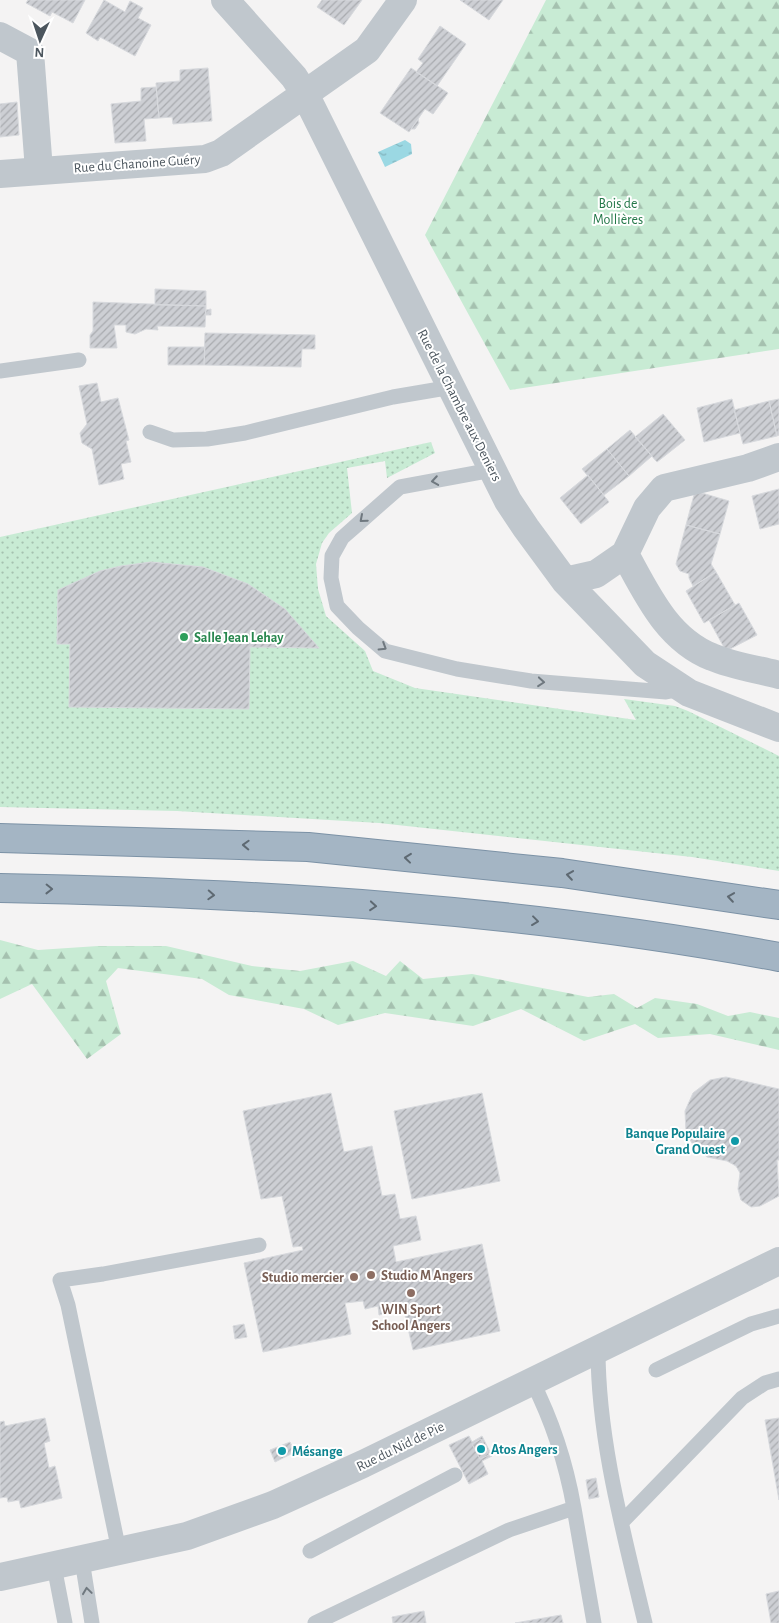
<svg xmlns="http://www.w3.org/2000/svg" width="779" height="1623" viewBox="0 0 779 1623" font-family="'Alegreya Sans',sans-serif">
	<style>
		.grass { fill: url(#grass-dots) }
		.forest { fill: url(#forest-firs) }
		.water { fill: url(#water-ripples) }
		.building { fill: url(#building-hatch); stroke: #d7d9dd }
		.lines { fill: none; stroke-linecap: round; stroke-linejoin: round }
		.trunk-casing { stroke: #7c92a6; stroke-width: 30 }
		.service { stroke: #c0c7cd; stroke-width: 15 }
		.minor { stroke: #c0c7cd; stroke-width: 28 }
		.trunk { stroke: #a4b5c4; stroke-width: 28 }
		.oneway { stroke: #6f787f }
		.oneway2 { stroke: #5e6972 }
		.leisure-dot { fill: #2e9e5b; stroke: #fff; stroke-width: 2 }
		.culture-dot { fill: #0f9aa8; stroke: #fff; stroke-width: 2 }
		.education-dot { fill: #8d6e63; stroke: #fff; stroke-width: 2 }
		.labels { text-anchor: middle; stroke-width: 4; stroke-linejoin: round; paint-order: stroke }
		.street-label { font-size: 14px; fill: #4c565e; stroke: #fff }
		.park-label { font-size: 14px; fill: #247849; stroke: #fff }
		.leisure-label { font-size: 14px; font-weight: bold; fill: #27864d; stroke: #fff; text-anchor: start }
		.culture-label { font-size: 14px; font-weight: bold; fill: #0d838f; stroke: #fff; text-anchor: start }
		.education-label { font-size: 14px; font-weight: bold; fill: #785e54; stroke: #fff; text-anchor: start }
	</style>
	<defs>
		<pattern id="grass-dots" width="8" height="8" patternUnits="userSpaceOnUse" patternTransform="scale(1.25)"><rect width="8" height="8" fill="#c8ebd4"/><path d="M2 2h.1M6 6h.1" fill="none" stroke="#a5c1af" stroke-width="1.8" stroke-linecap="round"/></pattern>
		<pattern id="forest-firs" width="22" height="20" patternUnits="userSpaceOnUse" patternTransform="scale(1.25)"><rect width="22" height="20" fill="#c8ebd4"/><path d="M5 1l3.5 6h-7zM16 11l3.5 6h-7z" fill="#a5c1af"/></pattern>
		<pattern id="water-ripples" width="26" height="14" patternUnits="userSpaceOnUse" patternTransform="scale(1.25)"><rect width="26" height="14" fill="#9bd8e3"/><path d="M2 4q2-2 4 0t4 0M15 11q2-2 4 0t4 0" fill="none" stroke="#81b2bb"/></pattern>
		<pattern id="building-hatch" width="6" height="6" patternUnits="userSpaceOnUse" patternTransform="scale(1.25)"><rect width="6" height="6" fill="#cdcfd4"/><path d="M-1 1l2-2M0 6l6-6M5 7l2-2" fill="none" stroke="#a9abaf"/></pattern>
	</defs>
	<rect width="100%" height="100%" fill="#f4f3f3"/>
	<path class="grass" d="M431 442 435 453 387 478 385 461 347 468 352 513 329 533 322 543 316 564 318 589 326 616 365 651 373 671 415 688 636 720 624 699 675 706 688 711 779 756V871L692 857 379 823 177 811 0 807V537Z"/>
	<path class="forest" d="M546 0H779V349L510 390 425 235Z
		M0 940 38 950 98 946H166L252 966 300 971 353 961 386 976 400 961 423 979 472 974 588 997 614 994 637 1008 655 998 697 1004 728 1016 750 1012 779 1018V1050L710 1034 658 1038 635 1024 584 1041 521 1009 473 1026 385 1013 338 1025 304 1009 229 995 202 979 118 968 106 981 121 1034 87 1059 32 984 0 999Z"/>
	<path class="water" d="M405 140 411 144 412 154 385 167 378 152Z"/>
	<path class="building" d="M28 0H85L73 23 52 12 50 16 26 3Z
		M104 0 125 12 130 1 143 8 138 18 151 25 135 56 100 37 98 41 86 33Z
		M322 0H362L344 25 317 7Z
		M460 0H503L489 20Z
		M440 26 466 44 437 86 416 72 423 63 418 59Z
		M208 68 212 121 173 124 172 117 159 118 156 83 180 81V70Z
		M411 68 448 93 433 114 425 109 409 132 380 113Z
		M156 87 159 118 144 119 146 141 115 143 111 104 141 101V88Z
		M17 102 19 135 0 137V104Z
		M418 119 419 123 415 129H411Z
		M155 289 206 291V306L155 305Z
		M93 302 206 306 205 327 157 326 158 330 146 329 135 334 126 332V325H114L117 348H90V335L93 331Z
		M211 309V315H205L206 310Z
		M205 333 315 335V349H302L301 367 204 365Z
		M168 347H205L204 365H168Z
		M97 383 101 402 118 398 129 440 126 441 131 462 121 464 124 479 99 485 92 449 82 443 80 433 87 424 79 386Z
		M732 399 740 433 704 442 697 408Z
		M779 399V435L777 436 769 401Z
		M769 401 777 436 743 444 734 410Z
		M663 414 685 440 657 462 635 437Z
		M630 430 652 456 629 476 607 449Z
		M607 449 629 476 604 495 582 469Z
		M588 475 609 502 581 524 560 498Z
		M779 489V524L760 529 752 496Z
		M695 491 729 501 720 534 686 525Z
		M686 525 720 534 711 564 716 572 693 586 689 578V574L680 571 676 564Z
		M151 562 203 567 248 584 285 609 319 648 250 647 249 709 69 707 70 644H57L58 590 100 571 121 566Z
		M716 572 735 605 704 623 686 591Z
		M739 603 757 635 726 651 709 620Z
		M726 1077 779 1089V1160H777L779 1196 760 1206 751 1207 741 1200 738 1189 740 1173 736 1166 727 1161 707 1157 692 1143 686 1132 685 1111 693 1093 710 1080Z
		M331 1093 344 1152 372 1146 382 1196 395 1194 400 1219 416 1216 421 1240 393 1246 396 1262 482 1244 500 1331 413 1350 402 1302 392 1304 393 1312 379 1315 378 1306 365 1309 363 1301 345 1303 351 1334 263 1352 244 1263 303 1250 302 1246 293 1247 282 1196 261 1199 243 1111Z
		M482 1093 500 1181 412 1199 394 1111Z
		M244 1324 247 1337 235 1339 233 1326Z
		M45 1418 50 1441 44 1443 49 1468 55 1466 62 1498 21 1508 19 1500 8 1502 7 1497 0 1498V1422L4 1421 5 1426Z
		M779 1418V1500L765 1420Z
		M469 1436 472 1442 482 1436 492 1456 482 1461 488 1474 469 1484 449 1445Z
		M481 1439 489 1455 480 1459 472 1444Z
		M290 1442 295 1452 275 1462 270 1450Z
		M596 1478 599 1497 589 1499 586 1480Z
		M779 1591V1623H771L766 1594Z
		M424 1611 426 1623H393L392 1617Z
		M561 1615 563 1623H515Z"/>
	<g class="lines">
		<g class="trunk-casing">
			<path id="trunk" d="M0 838 308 847 562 873 779 905
				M0 888C261 893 522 909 779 957"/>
		</g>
		<path class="service" d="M0 371 79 360
			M150 432 173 440 207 439 245 433 393 397 452 387
			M492 470 400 487 359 523 342 538 332 556 331 578 337 606 358 628 385 651 457 669 531 681 666 692 681 689
			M598 1349C598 1441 624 1534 645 1623
			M656 1370 751 1324 779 1316
			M574 1508 594 1623
			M622 1522 742 1398 765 1383 779 1379
			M119 1551 68 1305 60 1280 103 1274 259 1245
			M310 1551 455 1475
			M82 1560 92 1623
			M54 1566 65 1623
			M315 1623 509 1530 574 1508C566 1463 553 1422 532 1381"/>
		<path class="minor" d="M225 0 294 77 305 94 508 501 526 528 565 581 645 664 689 693 779 728
			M0 36 30 52 39 170
			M0 174 205 159 221 153 367 50 403 0
			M625 554C647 594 667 639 712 657 733 666 757 669 779 675
			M565 581 596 574 625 554 647 508 664 488 748 468 779 457
			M0 1577 187 1536 273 1505 363 1464 779 1261"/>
		<use href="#trunk" class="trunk"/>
	</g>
	<defs><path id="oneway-chevron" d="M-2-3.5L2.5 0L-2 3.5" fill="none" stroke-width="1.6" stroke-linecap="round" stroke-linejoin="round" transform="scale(1.25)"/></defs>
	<g class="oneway">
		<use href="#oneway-chevron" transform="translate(435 481) rotate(171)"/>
		<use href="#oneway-chevron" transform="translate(363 519) rotate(139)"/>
		<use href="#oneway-chevron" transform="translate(383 647) rotate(32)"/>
		<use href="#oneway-chevron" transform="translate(541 682) rotate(5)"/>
		<use href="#oneway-chevron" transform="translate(87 1591) rotate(-98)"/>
	</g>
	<g class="oneway2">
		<use href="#oneway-chevron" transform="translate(246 845) rotate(-178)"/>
		<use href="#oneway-chevron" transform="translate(408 858) rotate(-174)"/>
		<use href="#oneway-chevron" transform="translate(570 875) rotate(-172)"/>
		<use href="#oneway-chevron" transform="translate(49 889) rotate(1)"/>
		<use href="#oneway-chevron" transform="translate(211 895) rotate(3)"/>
		<use href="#oneway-chevron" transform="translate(731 897) rotate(-172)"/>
		<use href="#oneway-chevron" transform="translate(373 906) rotate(5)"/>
		<use href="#oneway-chevron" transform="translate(535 921) rotate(7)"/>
	</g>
	<circle class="leisure-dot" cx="184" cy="637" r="5"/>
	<g class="culture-dot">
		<circle cx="735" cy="1141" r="5"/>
		<circle cx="481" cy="1449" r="5"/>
		<circle cx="282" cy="1451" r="5"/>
	</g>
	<g class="education-dot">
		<circle cx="371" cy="1275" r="5"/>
		<circle cx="354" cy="1277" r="5"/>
		<circle cx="411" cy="1293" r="5"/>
	</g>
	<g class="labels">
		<g class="street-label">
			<text transform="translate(137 163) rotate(-4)" y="5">Rue du Chanoine Guéry</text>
			<text transform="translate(460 405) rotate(63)" y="5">Rue de la Chambre aux Deniers</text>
			<text transform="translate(400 1446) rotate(-26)" y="5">Rue du Nid de Pie</text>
		</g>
		<g class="park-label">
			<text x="618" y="208">Bois de<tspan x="618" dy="16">Mollières</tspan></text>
		</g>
		<g class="leisure-label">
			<text x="194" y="642">Salle Jean Lehay</text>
		</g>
		<g class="culture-label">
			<text x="725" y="1138" text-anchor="end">Banque Populaire<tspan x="725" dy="16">Grand Ouest</tspan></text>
			<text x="491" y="1454">Atos Angers</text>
			<text x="292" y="1456">Mésange</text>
		</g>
		<g class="education-label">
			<text x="381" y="1280">Studio M Angers</text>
			<text x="344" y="1282" text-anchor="end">Studio mercier</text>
			<text x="411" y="1314" text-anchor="middle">WIN Sport<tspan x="411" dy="16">School Angers</tspan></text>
		</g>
	</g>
	<g transform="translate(40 40) rotate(183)" stroke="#ffffff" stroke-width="4" paint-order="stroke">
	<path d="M0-4L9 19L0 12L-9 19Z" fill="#4c565e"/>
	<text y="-8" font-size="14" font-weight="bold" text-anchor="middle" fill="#4c565e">N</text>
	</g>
</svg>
